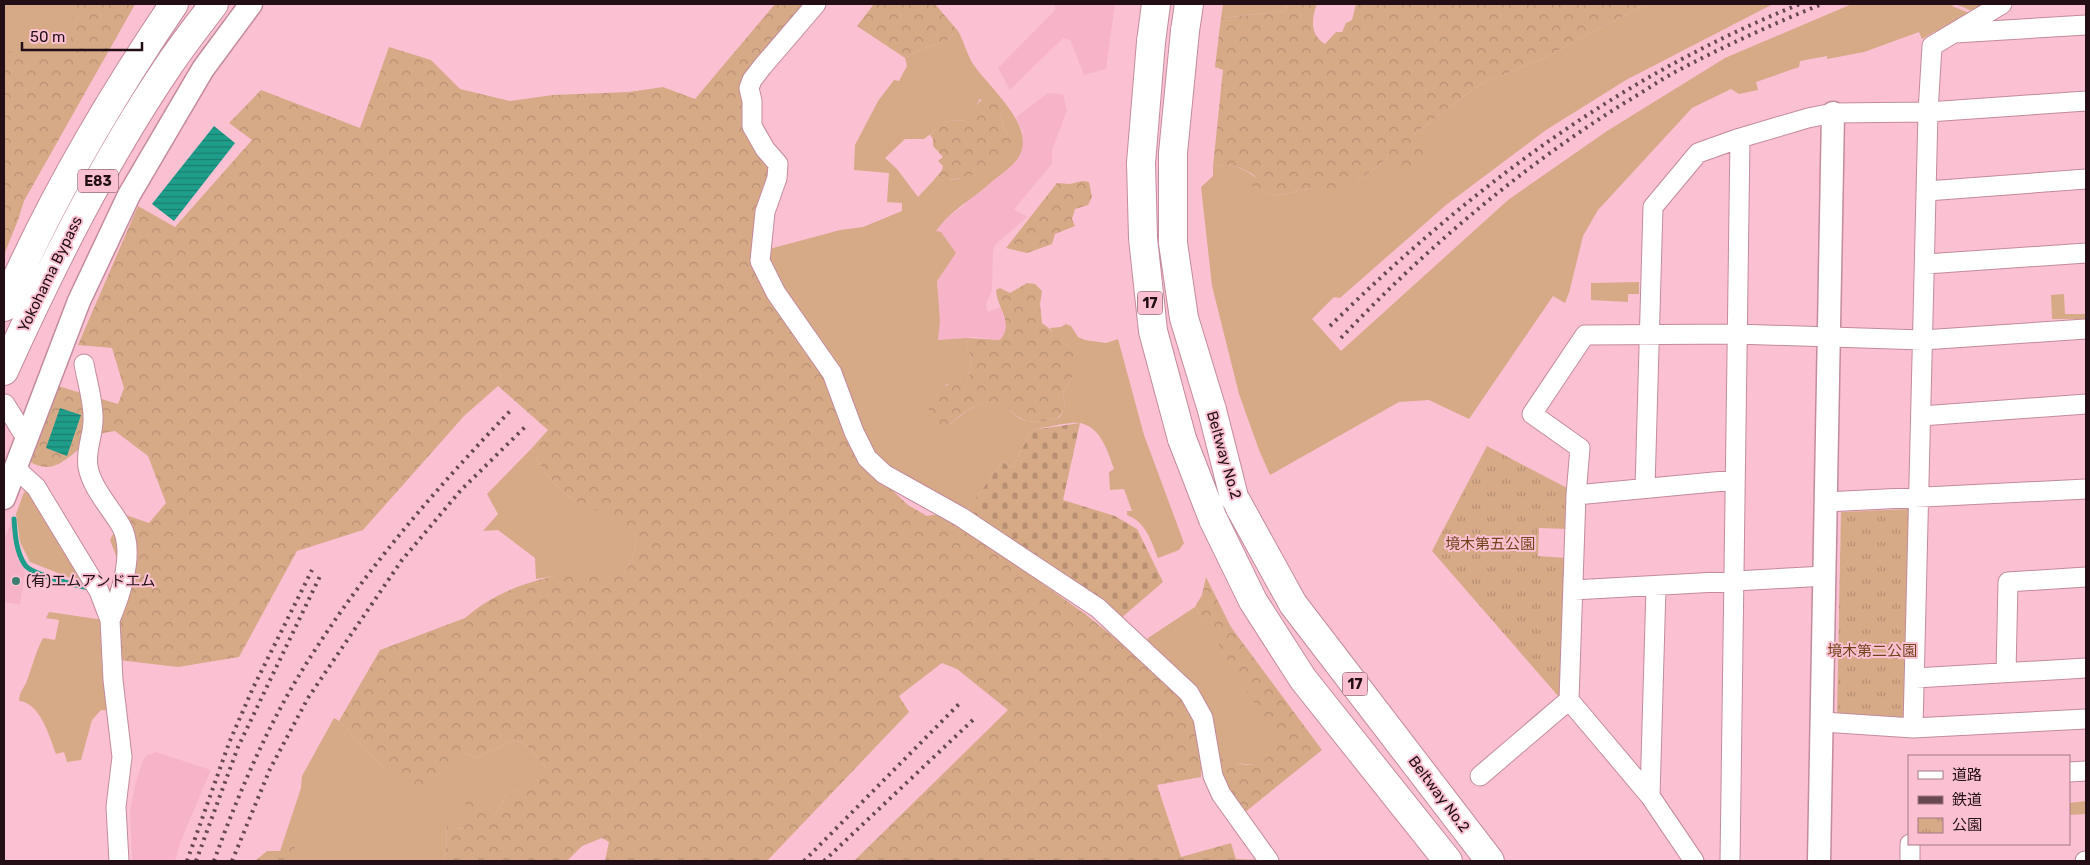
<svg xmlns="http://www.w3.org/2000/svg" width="2090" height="865" viewBox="0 0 2090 865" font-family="Rubik,'Noto Sans JP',sans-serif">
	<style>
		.built { fill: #f7b4c8 }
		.grass { fill: #d6a987; fill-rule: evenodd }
		.forest { fill: url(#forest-crowns) }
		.cemetery { fill: url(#cemetery-stones) }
		.park { fill: url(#park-tufts) }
		.water { fill: url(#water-rules) }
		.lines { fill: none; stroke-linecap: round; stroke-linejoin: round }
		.stream { stroke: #1e9d8a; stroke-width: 5 }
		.minor-casing { stroke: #c38b9c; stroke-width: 21 }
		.tertiary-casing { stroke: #c38b9c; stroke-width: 25 }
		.primary-casing { stroke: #c38b9c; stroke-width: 30 }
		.trunk-casing { stroke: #c38b9c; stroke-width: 30 }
		.minor { stroke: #fff; stroke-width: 19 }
		.tertiary { stroke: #fff; stroke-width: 22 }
		.primary { stroke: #fff; stroke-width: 28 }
		.trunk { stroke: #fff; stroke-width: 28 }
		.rail { stroke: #684851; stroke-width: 4; stroke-dasharray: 2.5 5; stroke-linecap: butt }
		.primary-bridge-casing { stroke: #c38b9c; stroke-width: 30; stroke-linecap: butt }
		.primary-bridge { stroke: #fff; stroke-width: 28 }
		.poi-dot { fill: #3b7f72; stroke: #fbc1d2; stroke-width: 2 }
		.labels { text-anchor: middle; stroke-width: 4; stroke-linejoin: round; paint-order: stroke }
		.shield { fill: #fbc1d2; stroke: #63444d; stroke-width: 1 }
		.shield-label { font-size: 14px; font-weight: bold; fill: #220e14 }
		.street-label { font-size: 15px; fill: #220e14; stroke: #fbc1d2 }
		.park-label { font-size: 15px; fill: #73451d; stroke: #fbc1d2 }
		.poi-label { font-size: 15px; fill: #220e14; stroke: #fbc1d2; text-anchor: start }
	</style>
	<defs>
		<pattern id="forest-crowns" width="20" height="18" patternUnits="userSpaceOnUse" patternTransform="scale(1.25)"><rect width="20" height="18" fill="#d6a987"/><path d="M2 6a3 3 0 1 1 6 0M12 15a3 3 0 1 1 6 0" fill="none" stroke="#b79074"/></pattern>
		<pattern id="cemetery-stones" width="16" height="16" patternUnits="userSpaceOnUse" patternTransform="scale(1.25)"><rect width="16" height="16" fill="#d6a987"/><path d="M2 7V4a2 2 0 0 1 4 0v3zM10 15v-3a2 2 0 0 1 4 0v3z" fill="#b79074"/></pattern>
		<pattern id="park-tufts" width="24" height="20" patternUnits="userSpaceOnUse" patternTransform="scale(1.25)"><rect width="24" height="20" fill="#d6a987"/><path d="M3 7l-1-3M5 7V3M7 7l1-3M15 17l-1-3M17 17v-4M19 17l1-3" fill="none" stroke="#b79074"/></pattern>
		<pattern id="water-rules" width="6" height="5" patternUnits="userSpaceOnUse" patternTransform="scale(1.25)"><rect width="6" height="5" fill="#1e9d8a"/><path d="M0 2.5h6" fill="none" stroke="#1a7e70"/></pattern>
	</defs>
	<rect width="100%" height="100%" fill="#fbc1d2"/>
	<path class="built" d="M1055 4H1115L1106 69 1084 75 1070 40 1063 38 1010 90 998 68 1055 10Z
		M1048 93 1063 94 1067 111 1052 150V164L1014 209 1027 217 995 245 993 251 992 290 986 304 988 312 1000 307 1007 325 1005 334 1000 340 973 337 937 341 940 321 937 281 956 253 936 231 944 219 962 207 1023 133 1016 117Z
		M11 522 14 544 25 571 20 605 4 602V540Z
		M156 752 211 770 180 843 175 861H132L130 811 135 785 143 760 147 755Z"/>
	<path class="grass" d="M4 4H135L94 76 4 70Z
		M1223 4H1287L1286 11 1221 18Z
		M1646 4H1773L1626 80 1546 130 1446 205 1340 298 1334 297 1312 319 1341 351 1508 200 1607 131 1725 58 1852 4H1954L1952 6 1969 13 1922 39 1919 32 1864 52 1827 59V56L1800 61 1799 67 1756 82 1758 90 1739 94 1731 89 1692 108 1598 210 1583 236 1569 293 1565 303 1553 296 1469 419 1429 400 1399 402 1270 475 1259 450 1239 394 1212 286 1201 187 1213 176V166C1231 163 1241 167 1255 177L1252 186 1275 196 1312 188H1349L1388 158 1414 134 1479 85 1544 58Z
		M958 31C965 43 967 57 976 68 992 90 1038 129 1018 158 1013 167 995 178 987 186 970 200 948 213 936 231L941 232 956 253 937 281 940 321 938 340 967 338 966 345 972 358 969 376 964 380 945 385 948 426C963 413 986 393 1006 407 1013 413 1019 420 1028 421 1037 423 1050 419 1059 418L1065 409 1063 392 1072 378V348L1056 337 1050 328 1061 327 1066 324 1071 326 1078 337 1085 340 1106 343 1118 339 1144 435 1184 543 1179 550 1158 558C1151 541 1146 522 1127 515V511H1132L1124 489 1110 490 1109 472 1114 469C1108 452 1101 427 1080 423 1072 421 1042 428 1032 430L1012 468 1002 462 964 515 875 462 779 292 762 251 840 230 863 227 902 211V203L887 202 889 173 854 170 855 145 878 101 894 80 899 81 907 66 905 58 922 49 946 41ZM980 99 1000 113 1005 131 1011 138 958 179 933 181 918 197 897 169 885 158 905 139H924C938 129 945 117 963 121L970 117Z
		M1639 282V294H1628V302L1591 300V283Z
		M2064 294 2065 314H2086V319H2052L2051 295Z
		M531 449C541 467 552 484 569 497 586 509 632 519 636 541 637 549 630 562 627 570L616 572 587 571 536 579 535 558 498 530 483 531 498 514 487 494Z
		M28 491 91 586 30 562 20 542 16 514 24 492Z
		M1195 607 1281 745 1269 759 1256 765 1235 763 1214 755 1146 644 1148 638Z
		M49 612 104 620 113 711 101 710 92 720 81 760 67 762 64 752 56 754C50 738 40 702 19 701 20 691 22 691 26 683 32 668 35 653 43 638L55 640 59 620 46 618Z
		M334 718 339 721 383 767 464 753 476 758 515 740 526 745 545 766 543 778 506 796 495 815 490 818 464 828 457 829 447 825 446 853 442 861H304L293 845 280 851 301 788 302 776Z
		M2086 801V814L2069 815V803Z"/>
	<path class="forest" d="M74 4H132L134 6 24 201 18 220 4 255V51L69 56Z
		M775 4H807L763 74 759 93 756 125 772 163 756 263 825 369 865 460 892 490 908 505 927 516 944 513 1085 614 1159 673 1192 707 1201 742V777L1157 785 1181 857 1231 843 1236 859 1260 860 1261 861H854L1008 710 957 669 942 663 899 696 909 712 767 861H605L609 842 602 838 582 846 567 861H442L446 853 447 825H454L458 829 464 828 466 802 480 800 490 817 495 815 506 796 542 778 545 766 526 745 515 740 476 758 464 753 421 787 401 779 383 767 339 721 380 650 465 618C498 589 542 576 585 571 599 570 613 573 627 570 630 562 637 549 636 541 631 519 586 510 569 497 552 484 541 467 531 449L548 430 498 386 464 416 363 530 297 551 239 657 178 667 118 660 107 591 119 578 116 556 110 540 123 514 149 523 166 503 148 456 115 431C109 432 101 433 96 436 74 448 58 480 29 461L58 386 118 404 124 388 112 348 78 345 138 206 175 227 252 140 229 123 261 90 360 128 389 47 431 60 460 89 510 101 553 95 629 92 663 87 695 99Z
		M874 4H935L958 31 946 41 922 49 905 58 857 26Z
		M1287 4H1317C1311 19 1310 35 1325 44L1336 32H1342L1346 23 1352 20 1356 4 1540 5 1544 4H1646L1544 58 1479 85 1414 134 1426 152 1407 170 1388 158 1349 188H1312L1275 196 1251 186 1255 176C1241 167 1231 163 1213 166L1223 70 1215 67 1221 18 1286 11Z
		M1956 4H1985L1972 11Z
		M987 97 997 103 1005 131 1011 138 1012 144C992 172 966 180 933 181L942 170 943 166 938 161 943 157 933 146V139L930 135C940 125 948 118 963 121 974 115 975 101 987 97Z
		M1082 181 1089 182 1092 197 1088 205 1075 209 1072 219 1075 226 1055 234 1052 244 1027 253 1006 248 1057 183 1070 184Z
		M1027 283 1035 284 1042 291 1040 304 1042 323C1053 331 1061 341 1072 348L1074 363 1072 378 1063 392 1065 409 1058 418C1049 420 1036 423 1027 421 1017 418 1012 411 1004 406 984 395 962 413 948 426L932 422 928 407C933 399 938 389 947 385 954 381 962 381 969 376L972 358 966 345 967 338 1000 340C1015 323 997 309 996 290L1000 288 1010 293Z
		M1206 577 1231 627 1322 750 1244 813 1224 784 1214 755C1245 767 1258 772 1280 745L1195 607 1202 595Z
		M288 844 293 845 304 861H255L267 851H280Z"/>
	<path class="cemetery" d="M1080 423 1063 500 1115 516 1137 529 1163 582 1120 619 966 512 1002 462 1012 468 1032 430Z"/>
	<path class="park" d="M1487 446 1571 490 1568 529 1539 528 1538 556 1567 558 1559 697 1432 551Z
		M1909 509 1905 720 1837 713 1841 512Z"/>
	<path class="water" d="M214 126 235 143 174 221 152 204Z
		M60 408 81 415 67 456 46 448Z"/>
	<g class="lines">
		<path class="stream" d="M14 519C15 534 16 552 25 565 33 576 77 585 92 589"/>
		<g class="minor-casing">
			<path id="minor" d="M816 4 762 67 752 80 749 88 752 101V126L765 149 778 164 777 178 765 212 760 261 776 293 832 373 854 432 867 458 884 474 961 517 1098 608 1189 693 1203 718 1213 776 1221 794 1269 861
				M1955 33 2086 25
				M1927 191 2086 179
				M1926 264 2086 253
				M84 364C87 381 93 400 93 417 94 435 85 449 88 467 92 488 109 506 120 524 136 549 121 594 110 620
				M5 404 26 438
				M1921 416 2086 404
				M15 468 36 487 99 591 110 620 113 680 122 757 116 807 119 861
				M1645 488 1653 207 1698 153 1740 138 1808 118 1833 113 1928 112 2086 101
				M1576 495 1580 448 1532 414 1585 335 1737 334 1923 340 2086 329
				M1825 502 2086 489
				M1573 590 1825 576
				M2006 672 2008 582 2086 577
				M1915 678 2086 668
				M1569 700 1650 796 1694 861
				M1823 722 1913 728 2086 719
				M1913 728 1928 112 1932 46 2002 4
				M2069 772 2086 771
				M1480 776 1569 700 1576 495 1735 480
				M1650 796 1656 587
				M1730 861 1740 138
				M1910 861V844
				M2085 861H2086"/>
		</g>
		<g class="tertiary-casing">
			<path id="tertiary" d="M4 498 79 301 129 195 203 69 251 4
				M1819 861 1833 113"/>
		</g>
		<g class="primary-casing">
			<path id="primary" d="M1185 31 1189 4
				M1151 42 1156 4
				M1173 153V243L1184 318 1212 410
				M1141 163 1143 238 1153 331 1182 439
				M1234 497 1293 604 1490 861
				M1213 519 1253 601 1303 679 1448 861"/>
		</g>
		<g class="trunk-casing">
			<path id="trunk" d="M4 307C50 200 109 100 174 4
				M4 371C52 265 104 161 169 65 183 44 199 24 214 4"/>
		</g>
		<use href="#minor" class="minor"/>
		<use href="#tertiary" class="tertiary"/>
		<use href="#primary" class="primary"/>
		<use href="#trunk" class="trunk"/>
		<path class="rail" d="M1330 326C1469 189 1618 77 1800 4
			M1341 338C1425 249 1521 167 1626 102 1643 92 1660 80 1677 71 1724 46 1773 24 1822 4
			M187 861 229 743 253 688 312 570
			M196 861 238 747 321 574
			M214 861C234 805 261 741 291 689 351 586 429 496 511 410
			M232 861 270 769 308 698 350 636 402 560 461 490 525 427
			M804 861 959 704
			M824 861 975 718"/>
		<g class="primary-bridge-casing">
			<path id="primary-bridge" d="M1173 153 1185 31
				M1141 163 1151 42
				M1212 410 1234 497
				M1182 439 1213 519"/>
		</g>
		<use href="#primary-bridge" class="primary-bridge"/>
	</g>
	<circle class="poi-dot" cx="16" cy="581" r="5"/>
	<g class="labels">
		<g class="shield">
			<rect x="78" y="169.5" width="40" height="23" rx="4"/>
			<rect x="1137.5" y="291.5" width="25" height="23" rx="4"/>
			<rect x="1342.5" y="672.5" width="25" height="23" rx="4"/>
		</g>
		<g class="shield-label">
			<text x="98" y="186">E83</text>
			<text x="1150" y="308">17</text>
			<text x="1355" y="689">17</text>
		</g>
		<g class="street-label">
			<text transform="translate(50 274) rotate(-64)" y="5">Yokohama Bypass</text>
			<text transform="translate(1224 455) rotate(74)" y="5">Beltway No.2</text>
			<text transform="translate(1439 794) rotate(53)" y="5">Beltway No.2</text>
		</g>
		<g class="park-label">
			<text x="1490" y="549">境木第五公園</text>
			<text x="1872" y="656">境木第二公園</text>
		</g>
		<g class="poi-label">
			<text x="26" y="586">(有)エムアンドエム</text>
		</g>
	</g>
	<rect width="2090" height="865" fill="none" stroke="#220e14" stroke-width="10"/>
	<rect x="1908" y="755" width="162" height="90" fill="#fbc1d2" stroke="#a47986"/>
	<rect x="1918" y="771" width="25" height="8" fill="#ffffff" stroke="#a47986"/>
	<text x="1952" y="780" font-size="15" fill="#220e14">道路</text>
	<rect x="1918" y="796" width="25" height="8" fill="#684851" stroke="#a47986"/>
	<text x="1952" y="805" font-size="15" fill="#220e14">鉄道</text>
	<rect x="1918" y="818" width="25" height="15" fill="url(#park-tufts)" stroke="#a47986"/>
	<text x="1952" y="830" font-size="15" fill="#220e14">公園</text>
	<path d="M22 42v8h120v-8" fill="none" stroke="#220e14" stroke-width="2.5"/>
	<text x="30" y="42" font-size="15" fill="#220e14" stroke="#fbc1d2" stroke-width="4" paint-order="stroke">50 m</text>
</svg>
